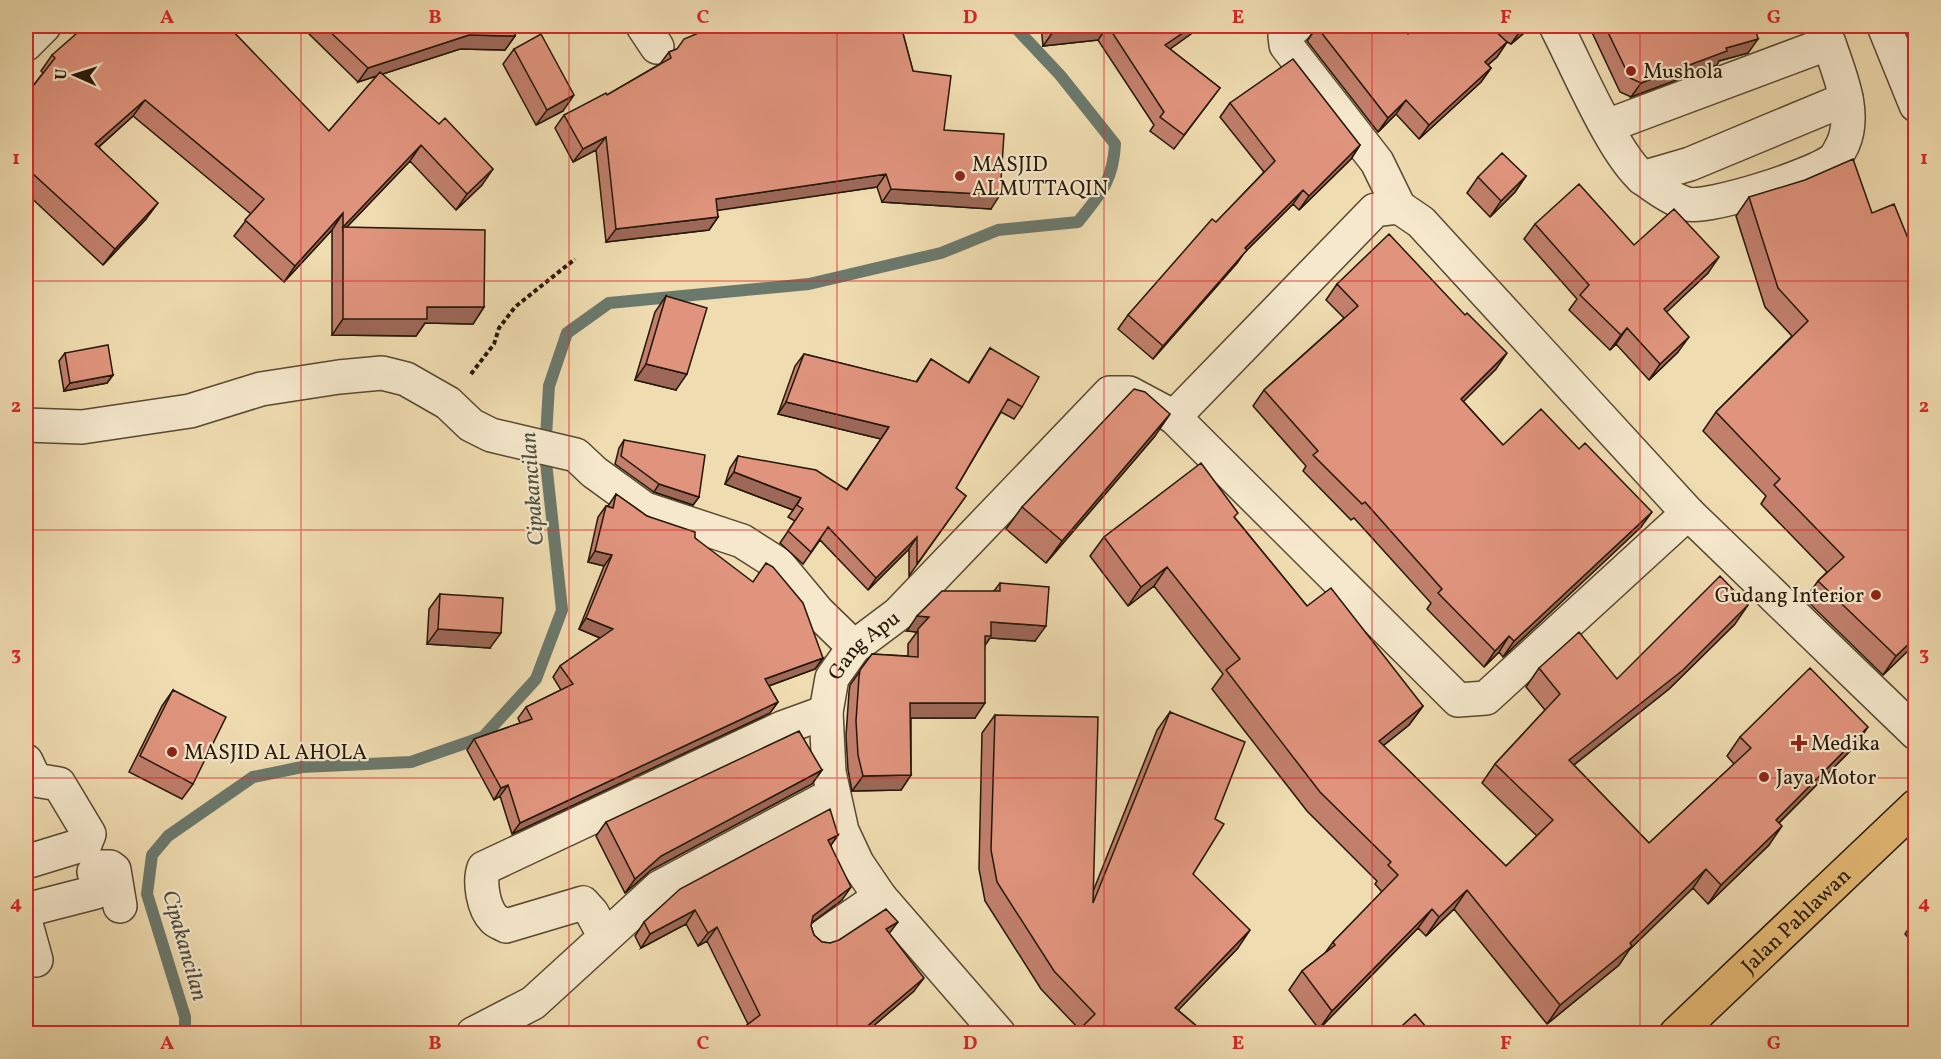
<svg xmlns="http://www.w3.org/2000/svg" width="1941" height="1059" viewBox="0 0 1941 1059" font-family="Vollkorn,serif">
	<style>
		.lines { fill: none; stroke-linecap: round; stroke-linejoin: round }
		.stream { stroke: #6b796d; stroke-width: 12 }
		.minor-casing { stroke: #584831; stroke-width: 36 }
		.major-casing { stroke: #251707; stroke-width: 36 }
		.path { stroke: #251707; stroke-width: 4; stroke-dasharray: 4.5 3; stroke-linecap: butt }
		.minor { stroke: #f5e8cc; stroke-width: 33 }
		.major { stroke: #e8be78; stroke-width: 33 }
		.wall { fill: #c17f6c; stroke: #251707; stroke-width: 1.5 }
		.shaded-wall { fill: #9d6858; stroke: #251707; stroke-width: 1.5 }
		.building { fill: #e0947d; stroke: #251707; stroke-width: 1.5 }
		.grid { fill: none; stroke: #d62828; stroke-width: 1.5; stroke-opacity: 0.55 }
		.poi-dot { fill: #8f2418; stroke: #f5e8cc; stroke-width: 2 }
		.labels { text-anchor: middle; stroke-width: 4.5; stroke-linejoin: round; paint-order: stroke }
		.poi-label { font-size: 21px; fill: #251707; stroke: #f5e8cc; text-anchor: start }
		.street-label { font-size: 21px; fill: #251707; stroke: #f5e8cc }
		.water-label { font-size: 22px; font-style: italic; fill: #4e5042; stroke: #f5e8cc }
		.neatline { fill: none; stroke: #d62828; stroke-width: 2 }
		.grid-label { font-size: 20px; text-anchor: middle; font-weight: bold; fill: #d62828 }
	</style>
	<rect width="100%" height="100%" fill="#efdcb0"/>
	<filter id="stains"><feTurbulence type="fractalNoise" baseFrequency=".00333" numOctaves="4"/><feColorMatrix values="0 0 0 0 .2 0 0 0 0 .09 0 0 0 0 .02 0 0 0 .5 -.17"/></filter>
	<radialGradient id="worn" r=".72"><stop offset=".6" stop-color="#630" stop-opacity="0"/><stop offset="1" stop-color="#630" stop-opacity=".3"/></radialGradient>
	<g class="lines">
		<path class="stream" d="M185 1034V1017L147 894 152 855 168 836 253 777 302 767 411 762 483 737 536 679 562 610 545 453 549 386 567 333 609 303 809 284 941 253 998 230 1078 222C1100 194 1113 182 1115 144L1060 75 1014 26"/>
		<g class="minor-casing">
			<g id="minor">
				<path d="M643 26 657 47"/>
				<path d="M1296 26 1285 36 1286 45 1377 162 1399 207"/>
				<path d="M1556 26C1575 62 1614 156 1644 179 1656 188 1673 200 1687 204 1709 209 1816 175 1834 159 1837 156 1841 148 1843 144 1857 112 1839 74 1829 43L1607 126"/>
				<path d="M1884 26 1916 105"/>
				<path d="M26 44 44 26"/>
				<path d="M1642 178 1690 164 1846 99"/>
				<path d="M1174 417 1375 210 1399 207 1421 222 1688 513 1916 733"/>
				<path d="M26 425 82 427 190 411 261 389 339 377 382 373 406 379 448 403 471 425 491 435 576 455 594 472 645 509 742 541 778 564 818 612 854 647"/>
				<path d="M26 761 35 780 59 784 89 834 85 844 26 862"/>
				<path d="M26 910 96 892 98 885 94 872 97 867H110L114 870 120 906"/>
				<path d="M26 924 36 960"/>
				<path d="M604 935 592 913 583 903 506 926C503 924 497 922 494 919 483 908 479 881 484 868L782 728 826 712"/>
				<path d="M820 938 880 897"/>
				<path d="M473 1034 533 1003 660 887 832 795"/>
				<path id="s1" d="M999 1034 880 897 857 863 842 831 829 772 826 712 832 678 854 647 898 614 1110 393H1129L1174 417 1458 700 1486 698 1688 513"/>
			</g>
		</g>
		<g class="major-casing">
			<g id="major">
				<path id="s2" d="M1676 1034 1916 806"/>
			</g>
		</g>
		<path class="path" d="M471 374 494 344 499 328 515 307 575 259"/>
		<use href="#minor" class="minor"/>
		<use href="#major" class="major"/>
	</g>
	<path class="wall" d="M304 26H515V36L505 50 460 49 382 74 482 185 456 210 410 161 347 227 484 307 473 324 425 323 416 336 332 335V230L284 282 234 236 251 214 133 116 99 147 146 219 103 265 26 193V95L43 73 41 71 52 55 329 131 377 76 358 82 303 28Z
		M695 26H901L913 71 944 130 991 209 882 202 877 187 717 210 718 217 709 230 606 242 596 150 573 162 555 128 564 115 607 95 660 64 669 52 677 49 698 33Z
		M1041 26H1202L1170 49 1220 88 1174 149 1150 131 1154 125 1098 40 1043 46Z
		M1416 26H1532L1511 44 1507 42 1497 57 1488 65 1491 68 1481 82 1419 139 1396 114 1378 132 1307 41 1317 27 1408 34Z
		M1589 26H1755L1748 53 1719 61 1717 65 1631 97 1620 92Z
		M514 49 563 111 536 125 503 64Z
		M1230 103 1360 145 1351 159 1299 210 1293 204 1244 253 1237 263 1153 359 1118 329 1128 315 1264 172 1220 117Z
		M1526 176 1515 192 1490 217 1467 193 1478 177Z
		M1749 197 1872 213 1916 258V643L1883 675 1805 599 1818 581 1827 572 1761 504 1766 496 1703 431 1716 412 1792 336 1765 307 1736 216Z
		M1535 224 1708 273 1666 312 1678 352 1649 380 1616 344 1610 350 1569 310 1577 299 1524 239Z
		M1337 284 1496 369 1463 401 1503 445 1641 527 1503 657 1499 652 1484 667 1427 609 1431 603 1354 518 1351 520 1303 471 1306 466 1253 406 1264 390 1344 318 1326 300Z
		M666 296 676 390 635 380 655 312Z
		M990 348 1022 407 1014 419 1001 412 956 488 966 496 909 576V549L868 590 820 540 803 564 780 543 795 521 788 517 793 510 725 484 730 468 738 456 847 489 881 439 778 414 795 366 804 354 916 382 931 359 968 383Z
		M65 353 113 375 107 383 64 391 59 361Z
		M1155 436 1046 563 1006 529 1022 507Z
		M624 440 699 497 693 505 654 492 615 464 619 448Z
		M616 494 647 516 695 538 823 658 815 669 769 686 778 702 770 713 512 834 500 796 494 800 467 750 474 739 520 723 518 718 526 707 561 690 553 677 560 666 600 638 579 629 604 566 588 562 598 517 606 506H608Z
		M1235 518 1307 606 1423 706 1409 725 1383 746 1506 866 1537 836 1482 783 1495 764 1545 710 1526 687 1539 668 1617 679 1735 624 1669 689 1574 765 1649 843 1734 764 1727 756 1740 737 1855 746 1779 823 1769 845 1708 904 1693 888 1629 950 1619 965 1547 1024 1454 909 1426 936 1418 928 1319 1029 1289 990 1302 971 1325 953 1333 942 1382 892 1375 884 1377 881 1307 811 1212 689 1223 674 1154 586 1128 606 1090 556 1104 537Z
		M1000 583 1035 641 990 638 985 645 975 718H911V775L901 790 852 791 848 770 846 736 849 692 850 685 872 654 908 656V644L917 632 907 631 994 591Z
		M440 594 490 648 427 644 429 609Z
		M173 690 193 784 182 799 129 772 162 706Z
		M1170 712 1193 874 1238 948 1178 1010 1206 1034H1077L1080 1030 1041 989 985 901 979 869 982 733 995 715 1094 889 1157 730Z
		M822 770 812 784 651 870 625 893 596 836 606 822Z
		M838 835 831 845 842 900 811 924V926L814 935 822 942 830 943 889 934 914 991 864 1034H741L748 1024 707 941 698 946 686 924 641 948 635 936 644 922Z
		M1916 918V947L1905 934Z"/>
	<path class="shaded-wall" d="M1108 26 1098 40 1043 46 1053 32Z
		M1193 26H1202L1156 59 1165 45Z
		M1526 26H1532L1511 44 1521 30Z
		M469 35 515 36 505 50 460 49 358 82 368 68Z
		M1758 39 1748 53 1719 61 1717 65 1631 97 1641 83 1726 48Z
		M1507 42 1497 57 1475 76 1485 62Z
		M1491 68 1481 82 1419 139 1429 125Z
		M574 95 563 111 536 125 547 110Z
		M145 100 133 116 84 160 95 144Z
		M1406 100 1396 114 1378 132 1388 118Z
		M606 137 596 150 573 162 583 149Z
		M421 145 410 161 343 231V227Z
		M1360 145 1351 159 1299 210 1309 196Z
		M493 169 482 185 456 210 467 194Z
		M886 174 877 187 707 212 716 199Z
		M1526 176 1515 192 1490 217 1501 201Z
		M891 189 1000 195 991 209 882 202Z
		M1303 190 1293 204 1244 253 1237 263 1153 359 1163 346 1245 248Z
		M158 203 146 219 103 265 115 249Z
		M343 213 332 230 284 282 295 266Z
		M718 217 709 230 606 242 616 229Z
		M1719 257 1708 273 1653 325 1664 309Z
		M427 307H484L473 324 425 323 416 336 332 335 343 319Z
		M1627 328 1616 344 1610 350 1621 335Z
		M1689 337 1678 352 1649 380 1660 364Z
		M1507 353 1496 369 1450 415 1461 399Z
		M646 364 687 374 676 390 635 380Z
		M113 375 107 383 64 391 70 383Z
		M786 402 889 427 881 439 778 414Z
		M1170 414 1155 436 1046 563 1062 541Z
		M734 472 801 498 793 510 725 484Z
		M659 484 699 497 693 505 654 492Z
		M1652 512 1641 527 1503 657 1514 641Z
		M917 537 909 549 868 590 876 578Z
		M595 551 612 555 604 566 588 562Z
		M1167 567 1154 586 1128 606 1141 587Z
		M1748 605 1735 624 1669 689 1556 779 1569 760Z
		M917 616 929 617 917 632 907 631Z
		M586 618 613 629 605 640 579 629Z
		M991 622 1046 626 1035 641 990 638 981 651H975Z
		M438 629 501 633 490 648 427 644Z
		M1509 636 1499 652 1484 667 1495 651Z
		M1916 637V643L1883 675 1896 656Z
		M823 658 815 669 757 690 765 679Z
		M778 702 770 713 512 834 520 823Z
		M910 703H985L975 718H900Z
		M1423 706 1409 725 1365 760 1379 741Z
		M1868 727 1855 746 1763 839 1776 820Z
		M822 770 812 784 651 870 625 893 635 879 661 856Z
		M911 775 901 790 852 791 863 776Z
		M508 785 500 796 494 800 501 788Z
		M1782 826 1769 845 1708 904 1721 885Z
		M838 835 829 848 828 840Z
		M1706 869 1693 888 1629 950 1619 965 1547 1024 1560 1005 1630 943Z
		M851 887 842 900 803 929 813 916Z
		M1467 890 1454 909 1426 936 1439 917Z
		M1432 909 1418 928 1319 1029 1332 1011Z
		M695 910 686 924 641 948 650 934Z
		M898 922 888 935 886 929Z
		M717 927 707 941 698 946 708 933Z
		M1250 930 1238 948 1163 1026 1175 1008Z
		M924 978 914 991 864 1034H858Z"/>
	<path class="building" d="M85 26H228L329 131 380 72 439 124 445 118 493 169 467 194 421 145 343 227 485 230 484 307H427V319H343V213L295 266 245 220 264 199 145 100 95 144 158 203 115 249 33 174 26 186V95L55 58 52 55Z
		M324 26H515V36L469 35 368 68Z
		M709 26H901L913 71 951 76 944 130 1004 134 1000 195 891 189 886 174 716 199 718 217 616 229 606 137 583 149 564 115 606 93 607 95 671 58 669 52 677 49 684 39 710 28Z
		M1052 26H1193L1165 45 1220 88 1184 135 1160 117 1164 112 1108 26 1053 32Z
		M1319 26H1346L1347 27V26H1401L1408 34 1416 26H1490L1507 42 1485 62 1491 68 1429 125 1406 100 1388 118 1317 27Z
		M1511 26H1526L1521 30Z
		M1605 26H1755L1758 39 1726 48 1727 51 1641 83 1630 78Z
		M541 34 574 95 547 110 514 49Z
		M1293 59 1360 145 1309 196 1303 190 1245 248 1247 250 1163 346 1128 315 1212 219 1216 222 1275 161 1230 103Z
		M1502 153 1526 176 1501 201 1478 177Z
		M1853 159 1872 213 1894 204 1916 258V637L1896 656 1818 581 1844 557 1774 485 1780 479 1716 412 1808 321 1778 288 1749 197 1805 180Z
		M1579 184 1634 245 1674 209 1719 257 1664 309 1689 337 1660 364 1627 328 1621 335 1580 295 1589 285 1535 224Z
		M1389 234 1465 315 1467 313 1507 353 1461 399 1503 445 1541 409 1579 449 1585 443 1652 512 1514 641 1509 636 1495 651 1438 593 1442 589 1365 502 1362 504 1313 455 1318 451 1264 390 1358 306 1337 284Z
		M666 296 707 308 687 374 646 364Z
		M108 345 113 375 70 383 65 353Z
		M990 348 1039 377 1022 407 1008 399 956 488 966 496 917 564V537L876 578 828 527 811 552 788 531 803 509 797 505 801 498 734 472 738 456 816 470 847 490 889 427 786 402 804 354 917 382 931 359 969 383Z
		M1134 389 1145 392 1170 414 1062 541 1022 507Z
		M624 440 705 455 699 497 659 484 621 456Z
		M1201 463 1238 513 1234 517 1307 606 1331 588 1423 706 1379 741 1506 866 1553 820 1495 764 1560 694 1539 668 1579 632 1617 679 1720 576 1748 605 1683 670 1569 760 1649 843 1751 748 1740 737 1810 668 1868 727 1776 820 1782 826 1721 885 1706 869 1630 943 1632 946 1560 1005 1467 890 1439 917 1432 909 1332 1011 1302 971 1335 945 1333 942 1398 875 1388 865 1391 862 1320 792 1226 670 1240 659 1167 567 1141 587 1104 537Z
		M616 494 647 516 695 532V538L753 582 766 563 773 567 803 603 823 658 765 679 778 702 520 823 508 785 501 788 474 739 532 719 526 707 573 684 560 666 613 629 586 618 612 555 595 551 606 506 613 508Z
		M1000 583 1049 587 1046 626 991 622V636H985V703H910L911 775 863 776 858 755 856 721 859 677 860 670 872 654 918 657V629L929 617 917 616 942 591H1000Z
		M440 594 503 598 501 633 438 629Z
		M173 690 226 717 193 784 140 756Z
		M1170 712 1245 742 1215 819 1224 824 1193 874 1250 930 1175 1008 1206 1034H1084L1080 1029 1095 1014 1054 971 997 882 991 850 995 715 1098 717 1093 903Z
		M799 731 822 770 661 856 635 879 606 822Z
		M830 809 838 835 828 840 851 887 813 916 811 926 814 935 822 942 830 943 839 940 886 909 898 922 886 929 924 978 858 1034H754L747 1025 760 1015 717 927 708 933 695 910 650 934 644 922 680 889Z
		M1415 1014 1432 1034H1393Z"/>
	<path class="grid" d="M301 26V1034M569 26V1034M837 26V1034M1104 26V1034M1372 26V1034M1640 26V1034M26 281H1916M26 530H1916M26 778H1916"/>
	<g class="poi-dot">
		<circle cx="1631" cy="71" r="6"/>
		<circle cx="960" cy="176" r="6"/>
		<circle cx="1876" cy="595" r="6"/>
		<path d="M1796 734h6v6h6v6h-6v6h-6v-6h-6v-6h6z"/>
		<circle cx="172" cy="752" r="6"/>
		<circle cx="1764" cy="777" r="6"/>
	</g>
	<g class="labels">
		<g class="poi-label">
			<text x="1643" y="78">Mushola</text>
			<text x="972" y="171">MASJID<tspan x="972" dy="24">ALMUTTAQIN</tspan></text>
			<text x="1864" y="602" text-anchor="end">Gudang Interior</text>
			<text x="1811" y="750">Medika</text>
			<text x="184" y="759">MASJID AL AHOLA</text>
			<text x="1776" y="784">Jaya Motor</text>
		</g>
		<g class="street-label">
			<text dy="7" stroke="none"><textPath href="#s1" startOffset="459">Gang Apu</textPath></text>
			<text dy="7" stroke="none"><textPath href="#s2" startOffset="165">Jalan Pahlawan</textPath></text>
		</g>
		<g class="water-label">
			<text transform="translate(531 489) rotate(-94)" y="8">Cipakancilan</text>
			<text transform="translate(186 945) rotate(74)" y="8">Cipakancilan</text>
		</g>
	</g>
	<rect width="1941" height="1059" fill="none" stroke="#efdcb0" stroke-width="66"/>
	<g transform="translate(75 75) rotate(273)" stroke="#f5e8cc" stroke-width="4.5" paint-order="stroke">
	<path d="M0-4.5L10 22L0 15L-10 22Z" fill="#251707"/>
	<text y="-9" font-size="16" font-weight="bold" text-anchor="middle" fill="#251707">U</text>
	</g>
	<rect x="33" y="33" width="1875" height="993" class="neatline"/>
	<g class="grid-label">
		<text x="167" y="23">A</text>
		<text x="435" y="23">B</text>
		<text x="703" y="23">C</text>
		<text x="970" y="23">D</text>
		<text x="1238" y="23">E</text>
		<text x="1506" y="23">F</text>
		<text x="1774" y="23">G</text>
		<text x="16" y="164">1</text>
		<text x="1924" y="164">1</text>
		<text x="16" y="412">2</text>
		<text x="1924" y="412">2</text>
		<text x="16" y="660">3</text>
		<text x="1924" y="660">3</text>
		<text x="16" y="909">4</text>
		<text x="1924" y="909">4</text>
		<text x="167" y="1049">A</text>
		<text x="435" y="1049">B</text>
		<text x="703" y="1049">C</text>
		<text x="970" y="1049">D</text>
		<text x="1238" y="1049">E</text>
		<text x="1506" y="1049">F</text>
		<text x="1774" y="1049">G</text>
	</g>
	<rect width="100%" height="100%" filter="url(#stains)"/>
	<rect width="100%" height="100%" fill="url(#worn)"/>
</svg>
